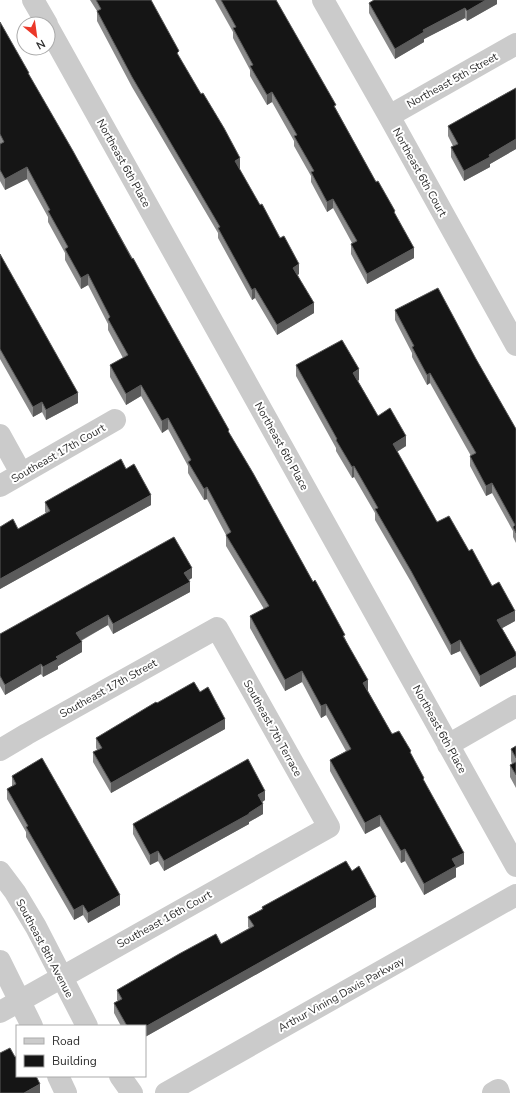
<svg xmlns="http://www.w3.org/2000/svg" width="516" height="1093" viewBox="0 0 516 1093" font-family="'Nunito Sans',sans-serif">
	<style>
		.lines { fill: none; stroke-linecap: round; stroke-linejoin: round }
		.minor { stroke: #cbcbcb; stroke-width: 22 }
		.wall { fill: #8a8a8a }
		.shaded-wall { fill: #5b5b5b }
		.building { fill: #151515; stroke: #5b5b5b }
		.labels { text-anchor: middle; stroke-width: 4; stroke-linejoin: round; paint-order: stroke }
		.street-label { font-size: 11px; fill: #2e2e2e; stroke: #fff }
	</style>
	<rect width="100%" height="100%" fill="#fff"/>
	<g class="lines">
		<path class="minor" d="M33 0 47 24
			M323 0 389 116 516 345
			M48 27 516 866
			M389 116 516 44
			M0 435 21 473
			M0 486 115 420
			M448 745 516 706
			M0 750 27 734 217 628 329 827 0 1012
			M0 872 15 892 36 927 87 1026
			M0 961 32 1026
			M58 1076 66 1093
			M120 1076 132 1093
			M166 1093 516 895
			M493 1093 498 1090 499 1093"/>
	</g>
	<path class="wall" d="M90 0H151L179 57 240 168 239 169 299 274 298 275 314 313 277 335 255 298 252 300 218 238V233L132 87 97 21V11Z
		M215 0H276L376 182 395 214 414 258 367 284 351 254V244L352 243 333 208 327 212 311 182V176L294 146V141L272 102 267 105 250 76V70L233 38V32Z
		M497 0V4L467 21 465 18 424 39V42L395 59 369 13V3Z
		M0 22 29 75 150 289 229 433 345 638 368 691 392 734 411 755 464 864 456 868V877L424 895 405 861 401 863 380 826 365 834 330 771V760L346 751 326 715 321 718 302 682 285 691 250 628V616L264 609 226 546V535L207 499 204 500 188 473V466L168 429 162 433 141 396 126 405 110 377V365L123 358 108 330V324L88 285 81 289 65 260V253L48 222V217L27 179 5 190 0 181Z
		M516 88V149L490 164V167L464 181 451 157V147L453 146 448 136V126Z
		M0 254 78 403 46 420 42 412 33 417 0 359Z
		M395 310 476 359 516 429V543L513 537V531L492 493 486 496 470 466V456H471L430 383 427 385 412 357V353L395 320Z
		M296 365 359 380 358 381 378 416 406 446 397 452 437 522 469 551 515 621 502 628 516 653V667L480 687 460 651 451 655 411 582 375 520V513L354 477 352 478 336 451V448L296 376Z
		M126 469 151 505 0 589V527L18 529 46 513 45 512V502Z
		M192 578 189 580 190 592 113 634 108 625 81 641 82 652 58 666V669L43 677 41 674 5 695 0 686V634Z
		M200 692 225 729 111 793 93 762V752L97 750 96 748V738L157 703Z
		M516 746V788L510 777V765L512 764 511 761V749Z
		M12 776 120 905 88 923 83 915 74 920 26 837V832L7 799V789L12 786Z
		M265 800 262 802 263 814 249 822V824L164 871 158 861 150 865 133 834V824Z
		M352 871 376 907 145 1037V1026H121L114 1013V1003L118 1001 117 1000V990L221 944 249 928 248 927V917L262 909V907Z"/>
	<path class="shaded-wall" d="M486 0H497V4L467 21V11Z
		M465 8V18L424 39V42L395 59V49L423 30Z
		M272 92V102L267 105V95Z
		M516 139V149L490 164V167L464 181V171L489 155Z
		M240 158V168L235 171V161Z
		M27 167V179L5 190V179Z
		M333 199V208L327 212V202Z
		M414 248V258L367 284V274Z
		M299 264V274L293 277V268Z
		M88 274V285L81 289V278Z
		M255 288V298L252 300V290Z
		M314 303V313L277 335V325Z
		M359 369V380L353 383V373Z
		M430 373V383L427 385V375Z
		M141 385V396L126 405V394Z
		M78 393V403L46 420V410Z
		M42 402V412L33 417V407Z
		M168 418V429L162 433V421Z
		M406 436V446L393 454V444Z
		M354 466V477L352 478V467Z
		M492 483V493L486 496V486Z
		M207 487V499L204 500V489Z
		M151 495V505L0 589V579Z
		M192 568V578L184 583V573Z
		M190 582V592L113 634V624Z
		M515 611V621L497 631V620Z
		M108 615V625L76 643V633Z
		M460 640V651L451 655V645Z
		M82 642V652L58 666V669L43 677V667L56 657Z
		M516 656V667L480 687V676Z
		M41 664V674L5 695V685Z
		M302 671V682L285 691V680Z
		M368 680V692L363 683Z
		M326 704V715L321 718V706Z
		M225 719V729L111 793V783Z
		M265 791V800L258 805V795Z
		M263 804V814L249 822V824L164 871V861Z
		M380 815V826L365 834V823Z
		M405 849V861L401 863V851Z
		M158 851V861L150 865V855Z
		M464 853V864L456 868V877L424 895V884L452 859Z
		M120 895V905L88 923V913Z
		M376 897V907L145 1037V1027Z
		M83 905V915L74 920V910Z
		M40 1084V1093H24Z"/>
	<path class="building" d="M96 0H151L179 51 177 53 201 94 203 93 224 128 240 158 235 161 260 205 262 204 280 238 284 236 299 264 293 268 314 303 277 325 255 288 252 290 218 228 220 227 132 77 97 11 101 9Z
		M221 0H276L336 105 334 106 376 182 378 181 395 211 394 212 414 248 367 274 351 244 357 241 333 199 327 202 311 172 314 171 294 136 297 135 272 92 267 95 250 66 253 65 233 28 236 27Z
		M374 0H486L467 11 465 8 423 30 424 32 395 49 369 3Z
		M0 22 29 73H28L73 151 132 259 133 258 150 289 211 398 229 430 228 431 253 473 313 582 315 580 345 635 343 636 368 680 363 683 392 734 399 731 411 751 410 752 424 778 423 779 464 853 452 859 456 866 424 884 405 849 401 851 380 815 365 823 330 760 351 749 326 704 321 706 302 671 285 680 250 616 269 606 226 535 231 532 207 487 204 489 188 462 191 460 168 418 162 421 141 385 126 394 110 365 128 355 108 319 110 317 88 274 81 278 65 249 68 247 48 211 50 210 27 167 5 179 0 170V144L4 142 0 134Z
		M516 88V139L489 155 490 157 464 171 451 147 458 144 448 126Z
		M0 254 78 393 46 410 42 402 33 407 0 349Z
		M438 288 476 359 516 429V533L513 527 515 525 492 483 486 486 470 456 476 453 430 373 427 375 412 347 414 346 395 310Z
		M342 340 359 369 353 373 378 416 390 408 406 436 393 444 437 522 449 516 469 551 472 549 492 586 499 582 515 611 497 620 516 653V656L480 676 460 640 451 645 411 571 375 509 378 508 354 466 352 467 336 440 337 439 296 365Z
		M121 459 126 469 134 464 151 495 0 579V527L13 519 18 529 50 511 45 502Z
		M174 537 192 568 184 573 190 582 113 624 108 615 76 633 82 642 56 657 58 659 43 667 41 664 5 685 0 676V634Z
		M194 682 200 692 208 687 225 719 111 783 93 752 102 748 96 738 156 702 157 703Z
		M516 746V758L511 749Z
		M42 758 120 895 88 913 83 905 74 910 26 827 28 826 7 789 16 784 12 776Z
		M248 759 265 791 258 795 263 804 249 813V814L164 861 158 851 150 855 133 824Z
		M516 762V775L510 765Z
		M346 861 352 871 359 866 376 897 145 1027V1026H127L114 1003 122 999 117 990 179 954 216 934 221 944 254 926 248 917 263 909 262 907Z
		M10 1048 15 1057 17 1056V1076H36L40 1084 24 1093H0V1053Z"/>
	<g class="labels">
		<g class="street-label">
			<text transform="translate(452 80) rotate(-29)" y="4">Northeast 5th Street</text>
			<text transform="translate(124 163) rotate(61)" y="4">Northeast 6th Place</text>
			<text transform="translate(420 172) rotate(61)" y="4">Northeast 6th Court</text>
			<text transform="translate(282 446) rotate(61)" y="4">Northeast 6th Place</text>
			<text transform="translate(58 453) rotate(-30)" y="4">Southeast 17th Court</text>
			<text transform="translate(108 688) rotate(-29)" y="4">Southeast 17th Street</text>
			<text transform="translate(273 728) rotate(61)" y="4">Southeast 7th Terrace</text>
			<text transform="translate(440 729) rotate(61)" y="4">Northeast 6th Place</text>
			<text transform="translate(164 919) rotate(-29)" y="4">Southeast 16th Court</text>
			<text transform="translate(45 948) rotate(62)" y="4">Southeast 8th Avenue</text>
			<text transform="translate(341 994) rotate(-29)" y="4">Arthur Vining Davis Parkway</text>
		</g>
	</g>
	<rect x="16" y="1025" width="130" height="52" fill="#ffffff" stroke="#ababab"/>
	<rect x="24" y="1038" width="20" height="6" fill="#cbcbcb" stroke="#ababab"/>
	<text x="52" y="1045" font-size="12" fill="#2e2e2e">Road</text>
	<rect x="24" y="1055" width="20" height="12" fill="#151515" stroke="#ababab"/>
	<text x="52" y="1065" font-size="12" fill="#2e2e2e">Building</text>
	<g transform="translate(36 36) rotate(151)"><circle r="19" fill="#ffffff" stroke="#ababab"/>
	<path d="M0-3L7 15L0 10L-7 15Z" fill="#eb3829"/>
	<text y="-6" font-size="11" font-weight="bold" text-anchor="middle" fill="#2e2e2e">N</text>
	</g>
</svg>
